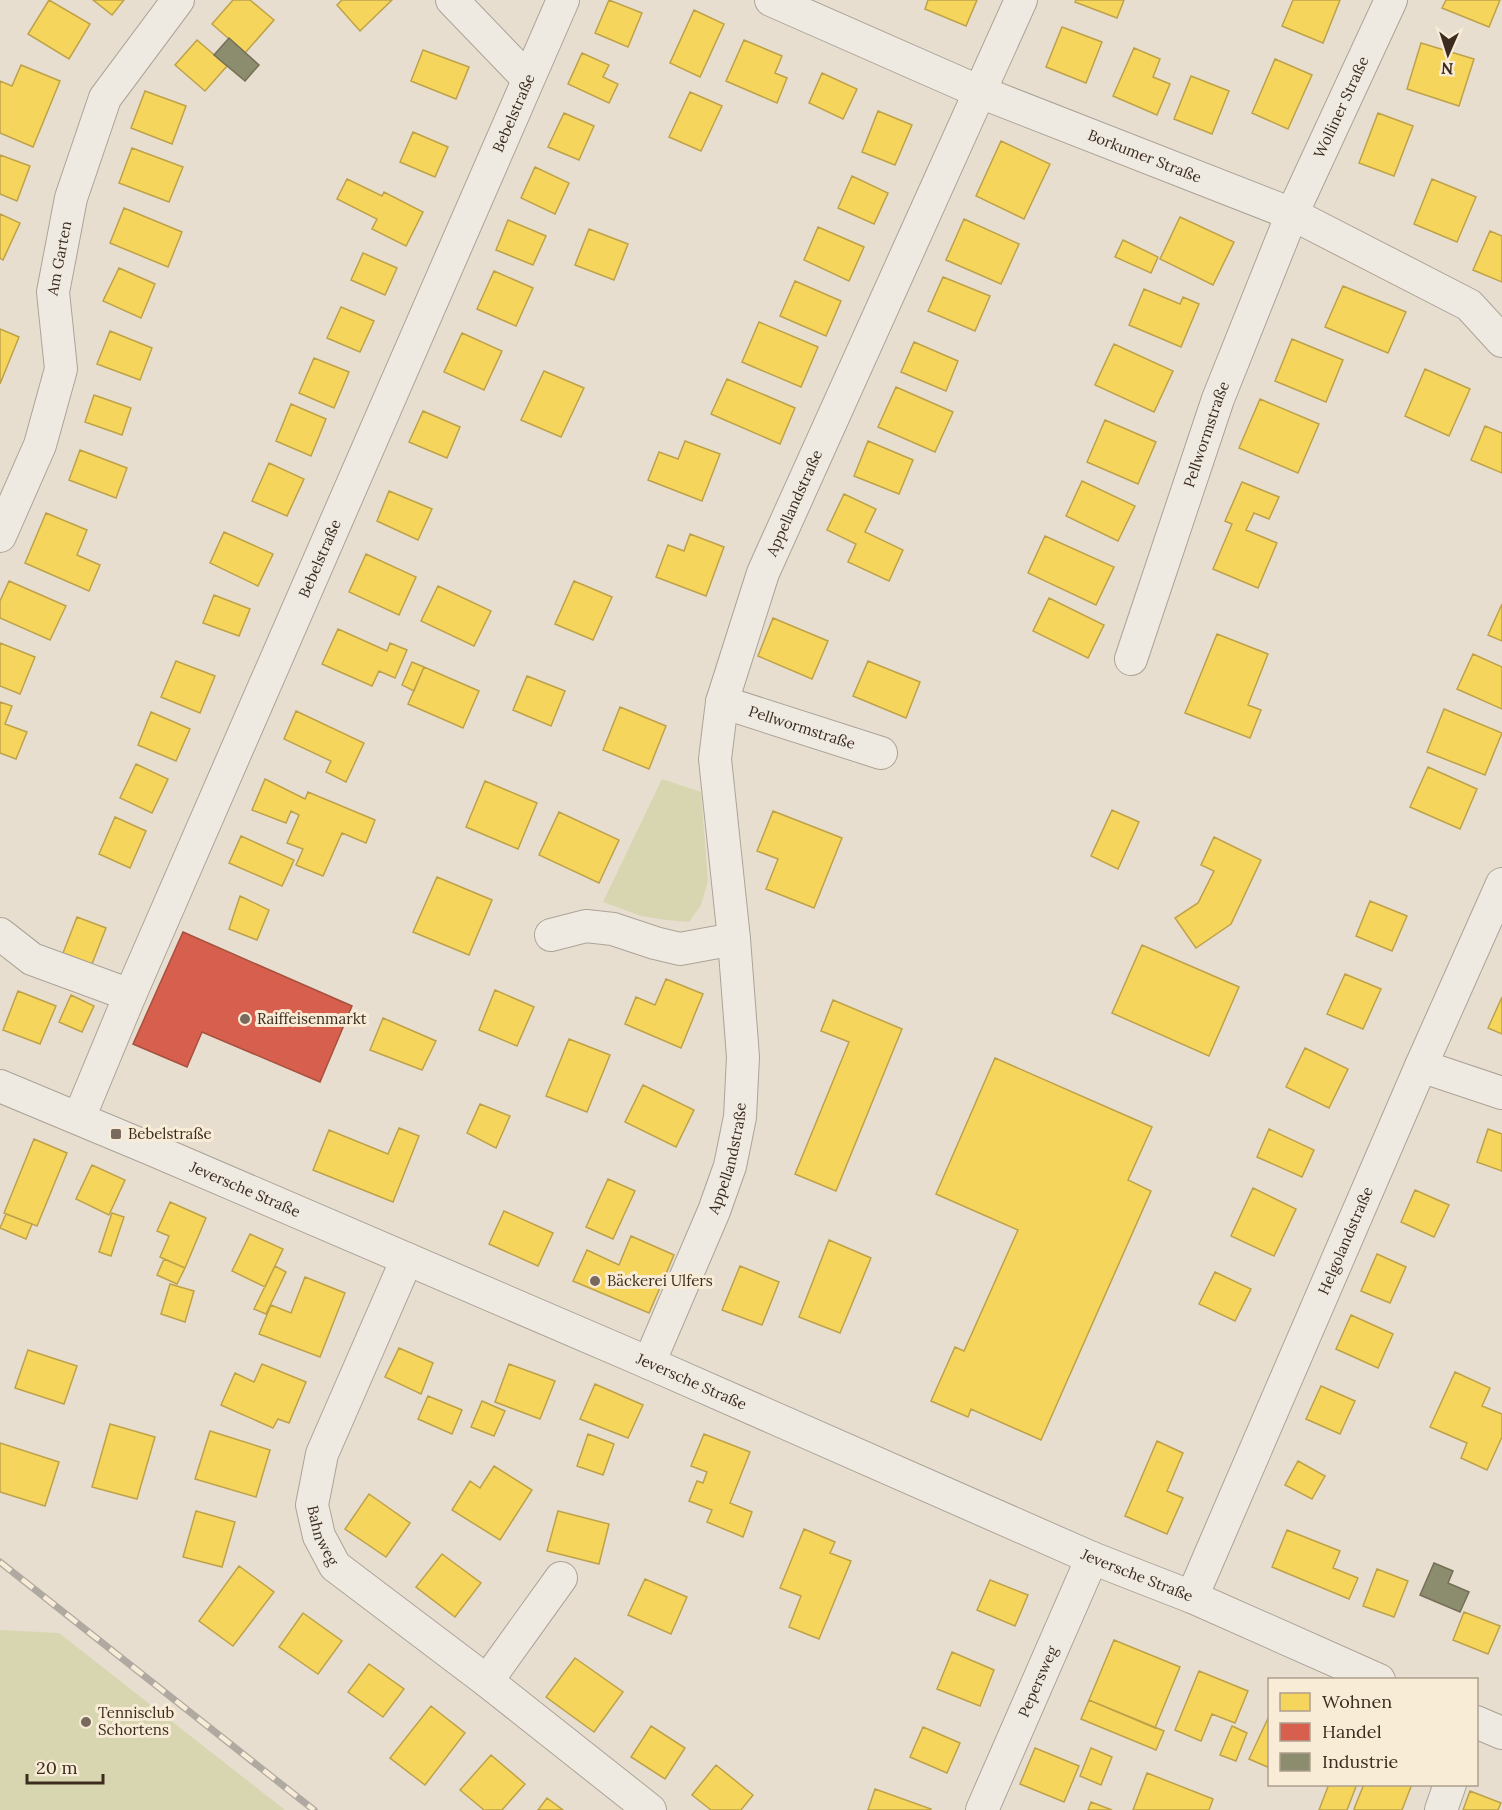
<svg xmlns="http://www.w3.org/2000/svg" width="1502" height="1810" viewBox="0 0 1502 1810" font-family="Lora,serif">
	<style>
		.green { fill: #d8d6b1 }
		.homes { fill: #f6d55c; stroke: #bea24a; stroke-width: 1.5 }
		.shops { fill: #d6604d; stroke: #a8503f; stroke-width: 1.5 }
		.industry { fill: #8c8c6e; stroke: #746f56; stroke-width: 1.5 }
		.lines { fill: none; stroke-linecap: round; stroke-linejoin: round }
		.minor-casing { stroke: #aca398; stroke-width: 34 }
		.minor { stroke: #efeae1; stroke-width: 32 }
		.rail-casing { stroke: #afa9a1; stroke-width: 7 }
		.rail { stroke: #f8ecd6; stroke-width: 4.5; stroke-dasharray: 14; stroke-linecap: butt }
		.poi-dot { fill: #786a5d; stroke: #f8ecd6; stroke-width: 2 }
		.labels { text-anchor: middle; stroke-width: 6; stroke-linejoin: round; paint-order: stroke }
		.street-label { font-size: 15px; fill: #3c2c1f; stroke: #f8ecd6 }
		.poi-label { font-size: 15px; fill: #3c2c1f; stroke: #f8ecd6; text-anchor: start }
	</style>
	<rect width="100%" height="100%" fill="#e7decf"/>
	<path class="green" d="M662 779 701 792 708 881 701 905 689 922 666 920 641 916 603 902Z
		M0 1630 59 1633 285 1810H0Z"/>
	<path class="homes" d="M49 0 90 24 69 59 28 34Z
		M93 0H124L112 15Z
		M233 0H250L274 20 245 53 212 24Z
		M342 0H392L360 31 337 5Z
		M609 0 642 13 628 47 595 33Z
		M928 0H977L966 26 925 9Z
		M1076 0H1124L1117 18 1075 2Z
		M1293 0H1340L1323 43 1282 26Z
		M1446 0H1500L1489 27 1442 8Z
		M694 10 724 24 700 77 670 63Z
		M1062 27 1102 42 1086 83 1046 67Z
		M197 40 227 66 205 91 175 65Z
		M744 40 782 56 775 73 787 78 777 103 726 81Z
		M1421 43 1474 59 1459 106 1407 89Z
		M1134 48 1160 59 1153 77 1170 84 1157 115 1113 96Z
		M423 50 469 67 456 99 411 81Z
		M582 53 609 65 603 77 618 84 609 103 568 84Z
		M1275 59 1312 75 1288 129 1252 113Z
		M21 65 60 81 33 147 0 133V81L12 86Z
		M822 73 857 89 843 119 809 103Z
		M1191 76 1229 91 1212 134 1174 119Z
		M145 91 186 106 172 144 131 128Z
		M690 92 722 106 701 151 669 137Z
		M878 111 912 125 895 165 862 152Z
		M564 113 594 126 579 160 548 147Z
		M1378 113 1413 126 1394 176 1359 163Z
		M413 132 448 147 435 177 400 162Z
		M1001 141 1050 164 1024 219 976 196Z
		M132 148 183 167 169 202 119 183Z
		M0 155 30 166 17 201 0 194Z
		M535 167 569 183 555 214 521 198Z
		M852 176 888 193 874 224 838 208Z
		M347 179 382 196 384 192 423 212 406 246 372 229 377 219 337 199Z
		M1432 179 1476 197 1457 242 1414 224Z
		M124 208 182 232 168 267 110 243Z
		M0 214 20 223 3 260 0 258Z
		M1180 217 1234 242 1213 285 1160 259Z
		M964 219 1019 244 1001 284 946 260Z
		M508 220 546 236 533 265 496 250Z
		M818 227 864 247 849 281 804 260Z
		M589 229 628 244 614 280 575 265Z
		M1490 231 1502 236V282L1473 270Z
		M1123 240 1158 257 1151 273 1115 257Z
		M363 253 397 268 385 295 351 280Z
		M119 268 155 284 141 318 103 301Z
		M494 271 533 288 516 326 477 309Z
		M943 277 990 296 975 331 928 311Z
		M795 281 841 301 826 336 780 316Z
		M1343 286 1406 312 1388 353 1325 327Z
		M1144 289 1180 304 1183 297 1199 304 1181 347 1129 325Z
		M341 307 374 321 360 352 327 338Z
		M759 322 818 347 801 387 742 362Z
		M0 329 19 337 0 384Z
		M110 331 152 348 140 380 97 364Z
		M462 333 502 351 484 390 444 372Z
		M1292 339 1343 360 1326 402 1275 381Z
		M914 342 958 361 946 391 901 372Z
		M1114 344 1173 371 1154 412 1095 385Z
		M314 358 349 372 334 408 299 393Z
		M1425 369 1470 389 1449 436 1405 416Z
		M544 371 584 388 561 437 521 420Z
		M727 379 795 408 780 444 711 414Z
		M896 387 953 412 935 452 878 427Z
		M94 395 131 408 122 435 85 422Z
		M1260 399 1319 424 1298 473 1239 448Z
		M291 404 326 419 311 456 276 441Z
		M423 411 460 427 447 458 409 442Z
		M1105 420 1156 442 1138 484 1087 462Z
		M1485 426 1502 433V473L1471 460Z
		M685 441 720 454 702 501 648 480 659 452 678 459Z
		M868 441 913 460 899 494 854 476Z
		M80 450 127 468 116 498 69 480Z
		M269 463 304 479 287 516 252 501Z
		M1082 481 1135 506 1118 541 1066 516Z
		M1242 482 1279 497 1269 519 1254 513 1246 530 1277 543 1258 588 1213 569 1232 524 1225 521Z
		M389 491 432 509 418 540 377 521Z
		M844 494 876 509 865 532 903 550 889 581 848 562 856 544 827 530Z
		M46 513 87 530 77 555 100 565 89 591 25 563Z
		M224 532 273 554 258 586 210 563Z
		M690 534 724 547 706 596 656 577 668 545 684 551Z
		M1045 536 1114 567 1096 605 1028 573Z
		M366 554 416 577 399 615 349 592Z
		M9 581 66 606 50 640 0 618V601Z
		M574 581 612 597 593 640 555 624Z
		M438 586 491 611 474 646 421 621Z
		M214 595 250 609 239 636 203 623Z
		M1049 598 1104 625 1088 658 1033 631Z
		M1502 604V641L1488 635Z
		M773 618 828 641 812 679 758 656Z
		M338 629 387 651 390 643 407 650 395 678 379 671 372 686 322 664Z
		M1217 634 1268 654 1248 705 1261 710 1250 738 1185 713Z
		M0 643 35 657 20 694 0 686Z
		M1473 654 1502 667V709L1457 689Z
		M176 661 215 676 200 713 161 697Z
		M868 661 920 682 906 718 853 696Z
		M412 662 424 667 414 691 402 685Z
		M424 667 479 691 463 728 408 704Z
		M527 676 565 691 551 726 513 710Z
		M0 702 12 706 5 724 27 732 16 759 0 753Z
		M620 707 666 726 649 769 603 750Z
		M1444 709 1502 733 1485 775 1427 752Z
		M296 711 364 743 346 782 326 772 331 761 284 739Z
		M151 712 190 729 176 761 138 745Z
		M136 764 168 779 152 813 120 798Z
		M1428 767 1477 789 1460 829 1410 807Z
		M265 779 305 799 308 792 375 820 366 843 342 833 323 876 296 865 303 849 287 843 299 815 291 811 286 823 252 810Z
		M485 781 537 803 518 849 466 827Z
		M1112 810 1139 822 1118 869 1091 856Z
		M773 811 842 838 814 908 766 889 778 859 757 851Z
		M559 812 619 840 599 883 539 855Z
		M115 817 146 831 130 868 99 854Z
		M241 836 294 860 282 886 229 863Z
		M1214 837 1261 860 1231 924 1196 948 1175 918 1198 903 1214 871 1201 865Z
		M437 877 492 900 469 955 413 932Z
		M240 896 269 910 257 940 229 929Z
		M1370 901 1407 916 1392 951 1356 936Z
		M77 917 106 928 92 964 63 953Z
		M1142 945 1239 987 1209 1056 1112 1013Z
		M1345 974 1381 989 1363 1029 1327 1014Z
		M666 979 703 994 681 1048 625 1024 636 997 655 1005Z
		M495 990 534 1007 517 1046 479 1030Z
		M18 991 56 1006 40 1044 3 1030Z
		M71 995 94 1006 82 1032 59 1022Z
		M1502 997V1034L1488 1028Z
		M833 1000 902 1029 836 1191 795 1174 849 1042 821 1031Z
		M383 1018 436 1041 422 1070 370 1050Z
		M569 1039 610 1055 587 1112 546 1096Z
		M1305 1048 1348 1069 1329 1108 1286 1087Z
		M995 1058 1152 1127 1128 1180 1151 1191 1041 1440 971 1409 968 1417 931 1401 955 1347 964 1351 1018 1230 936 1194Z
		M643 1085 694 1110 676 1147 625 1122Z
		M480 1104 510 1116 496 1148 467 1133Z
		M399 1128 419 1136 393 1202 313 1170 329 1130 388 1154Z
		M1269 1129 1314 1150 1302 1177 1257 1157Z
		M1488 1129 1502 1134V1171L1477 1162Z
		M34 1139 67 1153 37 1226 4 1213Z
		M92 1165 125 1180 109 1215 76 1199Z
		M608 1179 635 1191 613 1239 586 1227Z
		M1253 1188 1296 1209 1274 1256 1231 1236Z
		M1415 1190 1449 1205 1434 1237 1401 1222Z
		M170 1202 206 1218 185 1268 160 1257 169 1236 157 1231Z
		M504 1211 553 1233 538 1266 489 1244Z
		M112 1213 124 1217 111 1256 99 1252Z
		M6 1214 32 1224 26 1239 0 1228Z
		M250 1234 283 1249 265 1287 232 1271Z
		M631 1236 674 1255 649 1313 573 1281 587 1250 619 1265Z
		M829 1240 871 1258 840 1333 799 1317Z
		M1377 1254 1406 1267 1390 1303 1361 1291Z
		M164 1259 185 1268 177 1284 157 1275Z
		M275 1266 286 1272 266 1314 254 1309Z
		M740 1266 779 1282 762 1325 722 1310Z
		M1215 1272 1251 1289 1235 1321 1199 1304Z
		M305 1277 345 1293 320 1357 259 1334 271 1305 291 1313Z
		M170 1284 194 1291 185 1322 161 1314Z
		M1351 1315 1393 1334 1378 1368 1336 1349Z
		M399 1348 433 1363 421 1394 385 1377Z
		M28 1350 77 1366 64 1404 15 1388Z
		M262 1364 306 1382 289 1423 278 1419 273 1428 221 1405 235 1373 254 1382Z
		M509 1364 555 1381 540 1419 495 1402Z
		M1455 1372 1490 1388 1482 1406 1502 1414V1437L1487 1470 1461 1458 1467 1443 1430 1427Z
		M595 1384 643 1405 628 1438 580 1419Z
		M1321 1386 1355 1401 1340 1434 1306 1419Z
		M428 1396 462 1410 452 1434 418 1419Z
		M482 1401 505 1411 494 1436 471 1427Z
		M110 1424 155 1437 137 1499 92 1487Z
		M210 1431 270 1450 256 1497 195 1479Z
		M588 1434 614 1444 603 1475 577 1466Z
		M704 1434 750 1452 730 1503 752 1512 743 1537 707 1522 712 1510 689 1501 697 1481 703 1483 707 1472 691 1466Z
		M1157 1441 1183 1453 1167 1491 1183 1498 1167 1534 1125 1516Z
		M0 1443 59 1462 45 1506 0 1492Z
		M1298 1461 1325 1476 1312 1499 1285 1485Z
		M494 1466 532 1490 500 1540 452 1510 470 1481 480 1488Z
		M369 1494 410 1523 386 1557 345 1529Z
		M196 1511 235 1522 222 1567 183 1557Z
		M558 1511 609 1524 599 1564 547 1551Z
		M804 1529 835 1542 830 1553 851 1561 819 1639 789 1627 801 1596 780 1588Z
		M1287 1530 1340 1551 1333 1568 1358 1578 1349 1599 1272 1567Z
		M442 1554 481 1583 455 1617 416 1587Z
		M239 1566 274 1592 233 1646 199 1621Z
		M1377 1569 1408 1581 1394 1617 1363 1606Z
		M645 1579 687 1597 671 1634 628 1615Z
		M990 1580 1028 1595 1015 1626 977 1610Z
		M1464 1612 1500 1626 1488 1654 1453 1640Z
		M303 1613 342 1641 318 1674 279 1647Z
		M1114 1640 1180 1667 1155 1728 1089 1700Z
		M952 1652 994 1670 980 1706 937 1689Z
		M575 1658 623 1692 594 1732 546 1697Z
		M369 1664 404 1689 383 1717 348 1692Z
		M1199 1671 1248 1691 1235 1723 1212 1714 1201 1741 1175 1730Z
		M1089 1700 1164 1731 1156 1750 1081 1719Z
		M431 1706 465 1733 425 1785 390 1758Z
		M1270 1714V1768L1249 1759Z
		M651 1726 685 1748 665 1779 631 1757Z
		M1232 1726 1247 1733 1236 1761 1220 1755Z
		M923 1727 960 1743 947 1773 910 1757Z
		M1035 1748 1079 1766 1064 1802 1020 1784Z
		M1091 1748 1112 1757 1101 1785 1080 1776Z
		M491 1755 525 1784 502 1810H484L460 1790Z
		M716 1765 753 1795 741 1810H711L692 1795Z
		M1147 1773 1213 1799 1209 1810H1133Z
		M1329 1784H1357L1347 1810H1319Z
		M1364 1784H1412L1402 1810H1356L1354 1809Z
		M875 1789 931 1809 930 1810H868Z
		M1470 1791 1501 1803 1498 1810H1463Z
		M547 1798 563 1810H538Z
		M1091 1802 1112 1810H1088Z"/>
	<path class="shops" d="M183 932 352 1006 320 1082 202 1032 187 1067 133 1044Z"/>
	<path class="industry" d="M229 38 259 65 245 81 214 55Z
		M1434 1563 1453 1571 1448 1583 1469 1592 1460 1612 1420 1595Z"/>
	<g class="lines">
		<g class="minor-casing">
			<g id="minor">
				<path d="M452 0 528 79"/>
				<path id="s1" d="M771 0 980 92 1292 214 1469 305 1502 341"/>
				<path id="s2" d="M0 536 40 445 61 369 53 292 71 198 105 98 178 0"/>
				<path id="s3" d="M1131 659 1218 399 1292 214 1391 0"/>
				<path id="s4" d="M722 702 881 753"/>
				<path d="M0 934 32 959 130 995"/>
				<path d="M551 935 586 926 613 929 655 943 680 949 734 939"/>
				<path d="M1421 1066 1502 1093"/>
				<path id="s5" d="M0 1086 151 1149 649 1363 1092 1558 1192 1597 1379 1680"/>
				<path id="s6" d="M79 1118 130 995 563 0"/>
				<path id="s7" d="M407 1259 322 1454 312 1505 319 1536 335 1566 487 1681 650 1810"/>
				<path id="s8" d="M649 1363 714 1211 730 1166 740 1117 743 1057 734 939 715 759 722 702 763 573 1021 0"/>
				<path id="s9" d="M1192 1597 1421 1066 1502 884"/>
				<path d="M487 1681 561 1578"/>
				<path d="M1476 1722 1502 1733"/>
				<path id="s10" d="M982 1810 1092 1558"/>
				<path d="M1441 1810 1450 1784"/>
			</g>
		</g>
		<use href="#minor" class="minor"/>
		<g class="rail-casing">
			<path id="rail" d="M0 1562 314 1810"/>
		</g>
		<use href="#rail" class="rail"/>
	</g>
	<g class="poi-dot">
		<circle cx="245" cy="1019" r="6"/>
		<rect x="110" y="1128" width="12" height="12" rx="3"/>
		<circle cx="595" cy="1281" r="6"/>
		<circle cx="86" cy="1722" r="6"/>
	</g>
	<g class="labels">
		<g class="street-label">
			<text dy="5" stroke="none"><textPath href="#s3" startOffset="591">Wolliner Straße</textPath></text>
			<text dy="5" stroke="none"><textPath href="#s6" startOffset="1095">Bebelstraße</textPath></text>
			<text dy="5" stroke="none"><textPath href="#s1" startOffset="405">Borkumer Straße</textPath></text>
			<text dy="5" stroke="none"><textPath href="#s2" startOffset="290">Am Garten</textPath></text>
			<text dy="5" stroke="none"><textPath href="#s3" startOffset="237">Pellwormstraße</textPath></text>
			<text dy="5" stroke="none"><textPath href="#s8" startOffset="892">Appellandstraße</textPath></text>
			<text dy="5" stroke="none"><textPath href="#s6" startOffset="609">Bebelstraße</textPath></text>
			<text dy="5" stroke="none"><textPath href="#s4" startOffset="84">Pellwormstraße</textPath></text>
			<text dy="5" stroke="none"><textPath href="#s8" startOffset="220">Appellandstraße</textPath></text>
			<text dy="5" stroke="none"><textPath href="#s5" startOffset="266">Jeversche Straße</textPath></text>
			<text dy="5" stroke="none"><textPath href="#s9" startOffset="388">Helgolandstraße</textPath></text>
			<text dy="5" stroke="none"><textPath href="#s5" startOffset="752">Jeversche Straße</textPath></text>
			<text dy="5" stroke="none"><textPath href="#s7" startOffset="297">Bahnweg</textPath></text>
			<text dy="5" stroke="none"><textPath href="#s5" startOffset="1238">Jeversche Straße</textPath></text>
			<text dy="5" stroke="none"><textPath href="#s10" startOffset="140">Pepersweg</textPath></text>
		</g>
		<g class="poi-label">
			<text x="257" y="1024">Raiffeisenmarkt</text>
			<text x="128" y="1139">Bebelstraße</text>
			<text x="607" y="1286">Bäckerei Ulfers</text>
			<text x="98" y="1718">Tennisclub<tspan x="98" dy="17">Schortens</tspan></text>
		</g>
	</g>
	<rect x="1268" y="1678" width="210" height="108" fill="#f8ecd6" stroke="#ad9f8d" stroke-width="1.5"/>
	<rect x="1280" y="1693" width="30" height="18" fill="#f6d55c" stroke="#ad9f8d" stroke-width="1.5"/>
	<text x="1322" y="1708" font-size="18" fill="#3c2c1f">Wohnen</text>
	<rect x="1280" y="1723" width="30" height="18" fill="#d6604d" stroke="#ad9f8d" stroke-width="1.5"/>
	<text x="1322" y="1738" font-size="18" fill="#3c2c1f">Handel</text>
	<rect x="1280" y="1753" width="30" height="18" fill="#8c8c6e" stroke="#ad9f8d" stroke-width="1.5"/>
	<text x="1322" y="1768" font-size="18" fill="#3c2c1f">Industrie</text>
	<g transform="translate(1448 54) rotate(183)" stroke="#f8ecd6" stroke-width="4.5" paint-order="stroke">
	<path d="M0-4.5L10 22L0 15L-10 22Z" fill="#3c2c1f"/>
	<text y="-9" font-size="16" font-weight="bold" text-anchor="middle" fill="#3c2c1f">N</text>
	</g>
	<path d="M27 1774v9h76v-9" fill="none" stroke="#3c2c1f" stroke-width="3"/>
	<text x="36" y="1774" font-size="18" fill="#3c2c1f" stroke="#f8ecd6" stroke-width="4.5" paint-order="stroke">20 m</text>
</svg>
